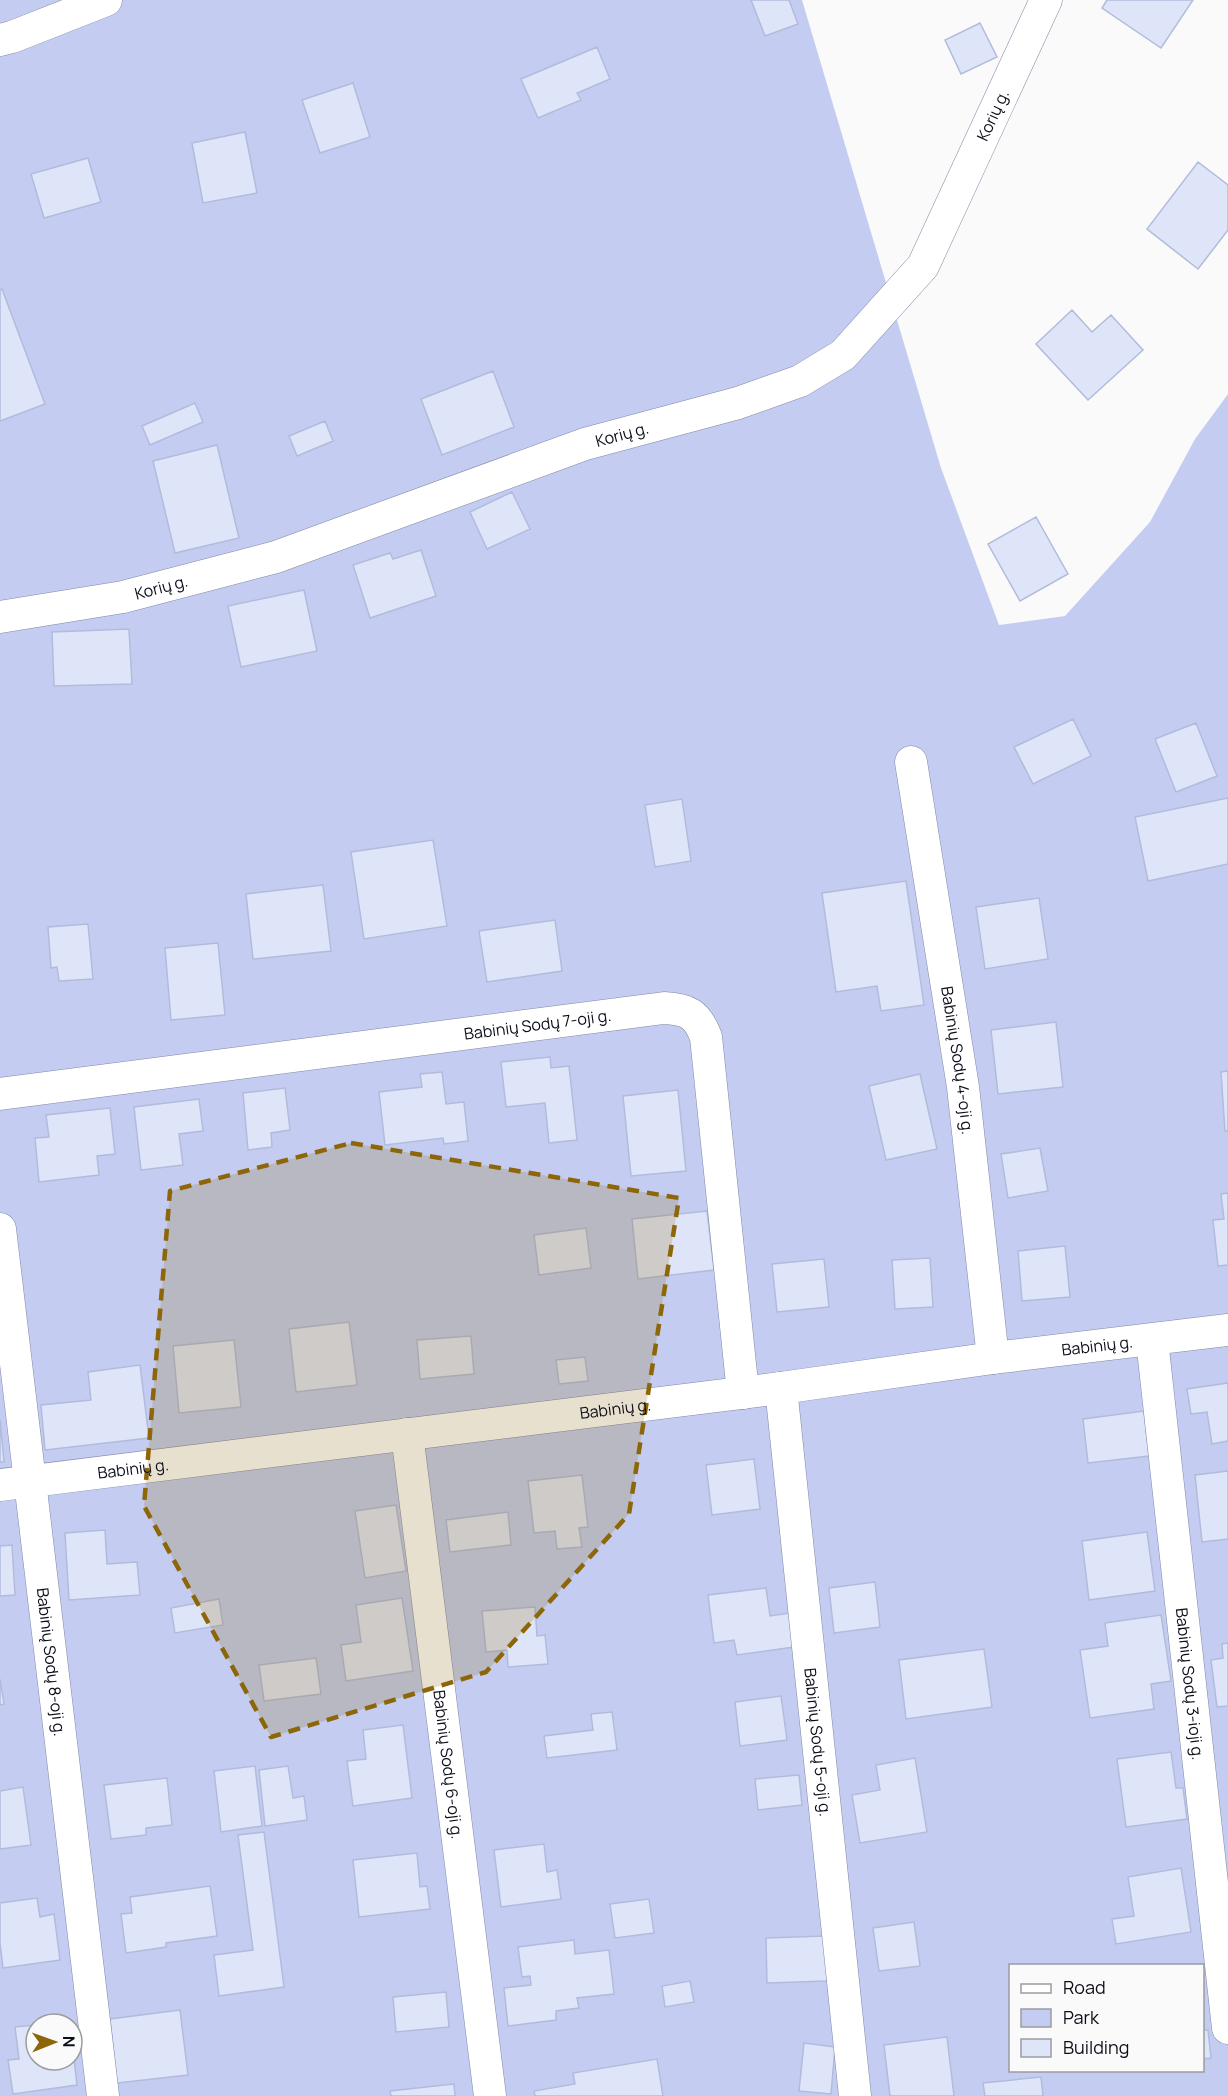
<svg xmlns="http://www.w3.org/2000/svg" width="1228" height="2096" viewBox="0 0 1228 2096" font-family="Manrope,sans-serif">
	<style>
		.green { fill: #c4cdf1; fill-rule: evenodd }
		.building { fill: #dfe5f9; stroke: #b1bbdc; stroke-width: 1.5 }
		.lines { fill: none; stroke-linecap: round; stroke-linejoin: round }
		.street-casing { stroke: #7f88a7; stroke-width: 33 }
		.street { stroke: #fff; stroke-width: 32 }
		.marked { fill: #8c6608; fill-opacity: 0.2; stroke: #8c6608; stroke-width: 4.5; stroke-dasharray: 12 8; stroke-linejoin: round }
		.labels { text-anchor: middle; stroke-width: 4.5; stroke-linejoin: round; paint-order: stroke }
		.street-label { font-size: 16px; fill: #0b0e19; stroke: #fafafa }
	</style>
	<rect width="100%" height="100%" fill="#fafafa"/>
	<path class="green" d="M0 0H802L941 468 999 625 1065 616 1150 522 1195 439 1228 394V2096H0ZM1010 1966H1202V2070H1010ZM36 2024H72V2060H36Z"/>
	<path class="building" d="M751 0H789L798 24 765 36Z
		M1107 0H1193L1161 48 1102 8Z
		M980 23 997 57 961 74 945 40Z
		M597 47 610 79 577 93 581 100 538 118 521 79Z
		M353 83 370 137 320 153 302 100Z
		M245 132 257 193 203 203 192 143Z
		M88 158 101 202 44 218 31 174Z
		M1198 162 1228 185V230L1198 269 1147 229Z
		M2 289 45 404 0 421V290Z
		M1072 310 1092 332 1111 315 1143 350 1088 400 1036 344Z
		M493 371 514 427 442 455 421 399Z
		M195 403 203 422 150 445 142 426Z
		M325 421 333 441 297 456 289 436Z
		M217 445 239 538 175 553 153 461Z
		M512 492 530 529 487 549 470 512Z
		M1036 517 1068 574 1020 601 988 544Z
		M421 550 436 596 370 618 353 565 390 553 393 559Z
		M304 590 317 651 241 667 228 606Z
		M129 629 132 684 54 686 52 632Z
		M1073 719 1091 756 1033 784 1014 747Z
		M1196 723 1217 776 1176 792 1155 739Z
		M1228 798V864L1148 881 1135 817Z
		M682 799 691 861 655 867 645 805Z
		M433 840 447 926 364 939 351 852Z
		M906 881 924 1005 881 1011 877 986 836 992 822 893Z
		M323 885 331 951 253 959 246 894Z
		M1039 898 1048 959 985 969 976 907Z
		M555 920 562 971 487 982 479 931Z
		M88 924 93 979 59 981 57 967 51 968 48 927Z
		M218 943 225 1015 171 1020 165 948Z
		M1056 1022 1063 1087 998 1094 991 1030Z
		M550 1057 551 1068 569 1066 577 1140 549 1143 545 1103 506 1107 501 1062Z
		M1228 1071V1131H1225L1221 1072Z
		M442 1072 446 1104 464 1102 468 1141 444 1144 443 1138 385 1145 379 1092 422 1087 420 1074Z
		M920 1074 937 1149 886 1160 869 1086Z
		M285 1088 290 1130 271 1133 272 1147 248 1150 243 1093Z
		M678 1090 686 1171 631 1176 623 1096Z
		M199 1099 203 1131 179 1134 183 1165 141 1170 134 1107Z
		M110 1108 115 1154 97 1156 99 1175 39 1182 35 1138 49 1137 46 1115Z
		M1040 1148 1048 1191 1008 1198 1001 1154Z
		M1228 1193V1265L1218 1266 1213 1220 1224 1219 1221 1194Z
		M707 1211 714 1270 638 1279 632 1219Z
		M586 1228 591 1268 539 1275 534 1235Z
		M1065 1246 1070 1297 1022 1301 1018 1251Z
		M930 1258 933 1307 895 1309 892 1260Z
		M824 1259 829 1307 777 1312 772 1264Z
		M349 1322 357 1385 296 1392 289 1329Z
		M471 1336 474 1374 420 1379 417 1340Z
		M234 1340 241 1407 179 1413 173 1346Z
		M585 1357 588 1381 559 1384 556 1360Z
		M140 1365 149 1438 45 1450 41 1405 91 1400 88 1372Z
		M1228 1383V1441L1212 1444 1207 1412 1191 1414 1187 1389Z
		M1144 1411 1149 1456 1088 1463 1083 1419Z
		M0 1420 4 1462H0Z
		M754 1459 760 1509 712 1515 706 1465Z
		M1228 1471V1539L1202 1542 1195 1475Z
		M582 1475 588 1527 579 1528 582 1547 557 1549 555 1531 534 1533 528 1481Z
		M396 1505 406 1571 365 1578 355 1511Z
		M508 1512 511 1545 450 1552 446 1520Z
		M105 1530 107 1564 137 1562 140 1595 69 1600 65 1533Z
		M1147 1532 1155 1591 1089 1600 1082 1541Z
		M12 1545 15 1595 0 1596V1546Z
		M875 1582 880 1627 834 1633 829 1588Z
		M766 1588 770 1616 790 1613 794 1647 737 1655 734 1640 714 1643 708 1595Z
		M402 1598 413 1671 346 1681 341 1645 361 1642 356 1605Z
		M219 1599 223 1625 175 1633 171 1608Z
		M535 1607 537 1636 545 1635 548 1664 508 1667 507 1650 486 1652 482 1611Z
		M1161 1615 1171 1681 1151 1684 1154 1709 1090 1718 1080 1650 1108 1646 1105 1623Z
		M1228 1643V1706L1217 1707 1211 1660 1223 1658 1222 1644Z
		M984 1649 992 1707 906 1719 899 1660Z
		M316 1658 321 1694 264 1701 259 1665Z
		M0 1679 4 1704 0 1705Z
		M781 1696 787 1740 740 1746 735 1702Z
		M612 1712 617 1750 547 1758 544 1736 593 1730 591 1714Z
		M403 1725 412 1798 353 1806 347 1761 366 1759 363 1730Z
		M1171 1752 1176 1788H1183L1187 1819 1126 1827 1117 1759Z
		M915 1758 927 1832 860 1843 852 1795 880 1790 876 1765Z
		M255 1766 262 1826 221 1832 214 1771Z
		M288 1766 293 1798 304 1796 307 1820 265 1826 259 1770Z
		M799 1775 802 1805 758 1810 755 1779Z
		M167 1778 172 1825 146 1828V1835L111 1839 104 1785Z
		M23 1787 31 1845 0 1849V1791Z
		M264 1832 284 1987 219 1996 214 1955 253 1950 238 1835Z
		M544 1844 547 1872 557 1870 561 1899 501 1907 494 1850Z
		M417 1853 420 1887 427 1886 430 1909 359 1917 353 1860Z
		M1181 1868 1191 1932 1116 1944 1112 1919 1134 1916 1128 1877Z
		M210 1886 217 1936 166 1943V1947L126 1953 121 1914 132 1913 130 1897Z
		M37 1898 40 1917 54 1914 60 1960 3 1968 0 1943V1903Z
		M649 1899 654 1933 615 1938 610 1904Z
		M914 1922 920 1966 879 1971 873 1928Z
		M826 1936 827 1981 767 1983 766 1938Z
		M574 1940 575 1954 609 1950 614 1994 577 1998 579 2008 556 2011V2020L508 2026 504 1988 531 1985 530 1976 522 1977 518 1947Z
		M690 1981 694 2002 665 2007 662 1986Z
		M446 1992 449 2027 396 2032 393 1997Z
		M180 2010 188 2075 117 2083 110 2019Z
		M69 2020 70 2024H41Z
		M36 2025V2060H72V2042L77 2085 13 2094 8 2060 19 2059 15 2027Z
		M1202 2030H1208L1211 2058 1202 2059Z
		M947 2037 954 2096H890L884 2045Z
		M804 2043 835 2047 831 2094 799 2091Z
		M657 2059 663 2096H535L534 2091 575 2084 573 2073Z
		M1041 2077 1043 2096H985L983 2083Z
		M454 2084 455 2096H391L390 2091Z"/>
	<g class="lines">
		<g class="street-casing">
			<g id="street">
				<path d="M0 40 12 37 106 0"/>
				<path id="s1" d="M0 617 123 597 276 557 585 444 738 403 800 381 843 355 923 266 1046 0"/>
				<path id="s2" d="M911 762 963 1087 993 1358"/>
				<path id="s3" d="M0 1094 664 1008C688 1009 697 1014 706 1037L743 1393"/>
				<path id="s4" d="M0 1229 103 2096"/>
				<path id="s5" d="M1152 1340 1228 2028"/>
				<path id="s6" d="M781 1388 855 2096"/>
				<path id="s7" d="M407 1434 490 2096"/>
				<path id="s8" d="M0 1485 781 1388 993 1358 1228 1330"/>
			</g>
		</g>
		<use href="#street" class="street"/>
	</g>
	<path class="marked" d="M351 1143 679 1198 629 1514 486 1672 271 1737 144 1506 170 1191Z"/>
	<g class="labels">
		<g class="street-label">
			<text dy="6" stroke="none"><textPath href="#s1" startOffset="1172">Korių g.</textPath></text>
			<text dy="6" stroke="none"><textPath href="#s1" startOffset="650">Korių g.</textPath></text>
			<text dy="6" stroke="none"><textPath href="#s1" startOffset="164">Korių g.</textPath></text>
			<text dy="6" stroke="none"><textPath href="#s3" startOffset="542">Babinių Sodų 7-oji g.</textPath></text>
			<text dy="6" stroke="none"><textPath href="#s2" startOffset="302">Babinių Sodų 4-oji g.</textPath></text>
			<text dy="6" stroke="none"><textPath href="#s8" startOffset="1106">Babinių g.</textPath></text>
			<text dy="6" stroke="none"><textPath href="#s8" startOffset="620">Babinių g.</textPath></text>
			<text dy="6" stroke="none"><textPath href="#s8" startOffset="134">Babinių g.</textPath></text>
			<text dy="6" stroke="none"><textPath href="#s4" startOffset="436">Babinių Sodų 8-oji g.</textPath></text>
			<text dy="6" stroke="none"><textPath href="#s5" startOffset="346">Babinių Sodų 3-ioji g.</textPath></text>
			<text dy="6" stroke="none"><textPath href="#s6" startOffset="356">Babinių Sodų 5-oji g.</textPath></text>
			<text dy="6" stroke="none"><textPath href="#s7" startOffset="333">Babinių Sodų 6-oji g.</textPath></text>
		</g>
	</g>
	<rect x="1009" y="1964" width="195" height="108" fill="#fafafa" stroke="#9a9ca0" stroke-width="1.5"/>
	<rect x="1021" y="1984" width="30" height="9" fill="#ffffff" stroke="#9a9ca0" stroke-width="1.5"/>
	<text x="1063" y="1994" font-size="18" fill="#0b0e19">Road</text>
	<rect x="1021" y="2009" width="30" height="18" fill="#c4cdf1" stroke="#9a9ca0" stroke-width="1.5"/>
	<text x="1063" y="2024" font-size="18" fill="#0b0e19">Park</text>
	<rect x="1021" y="2039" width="30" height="18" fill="#dfe5f9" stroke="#9a9ca0" stroke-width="1.5"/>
	<text x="1063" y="2054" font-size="18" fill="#0b0e19">Building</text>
	<g transform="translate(54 2042) rotate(89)"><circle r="28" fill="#fafafa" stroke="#9a9ca0" stroke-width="1.5"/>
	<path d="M0-4.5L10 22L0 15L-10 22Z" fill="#8c6608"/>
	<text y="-9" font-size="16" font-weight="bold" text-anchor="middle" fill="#0b0e19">N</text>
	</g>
</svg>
